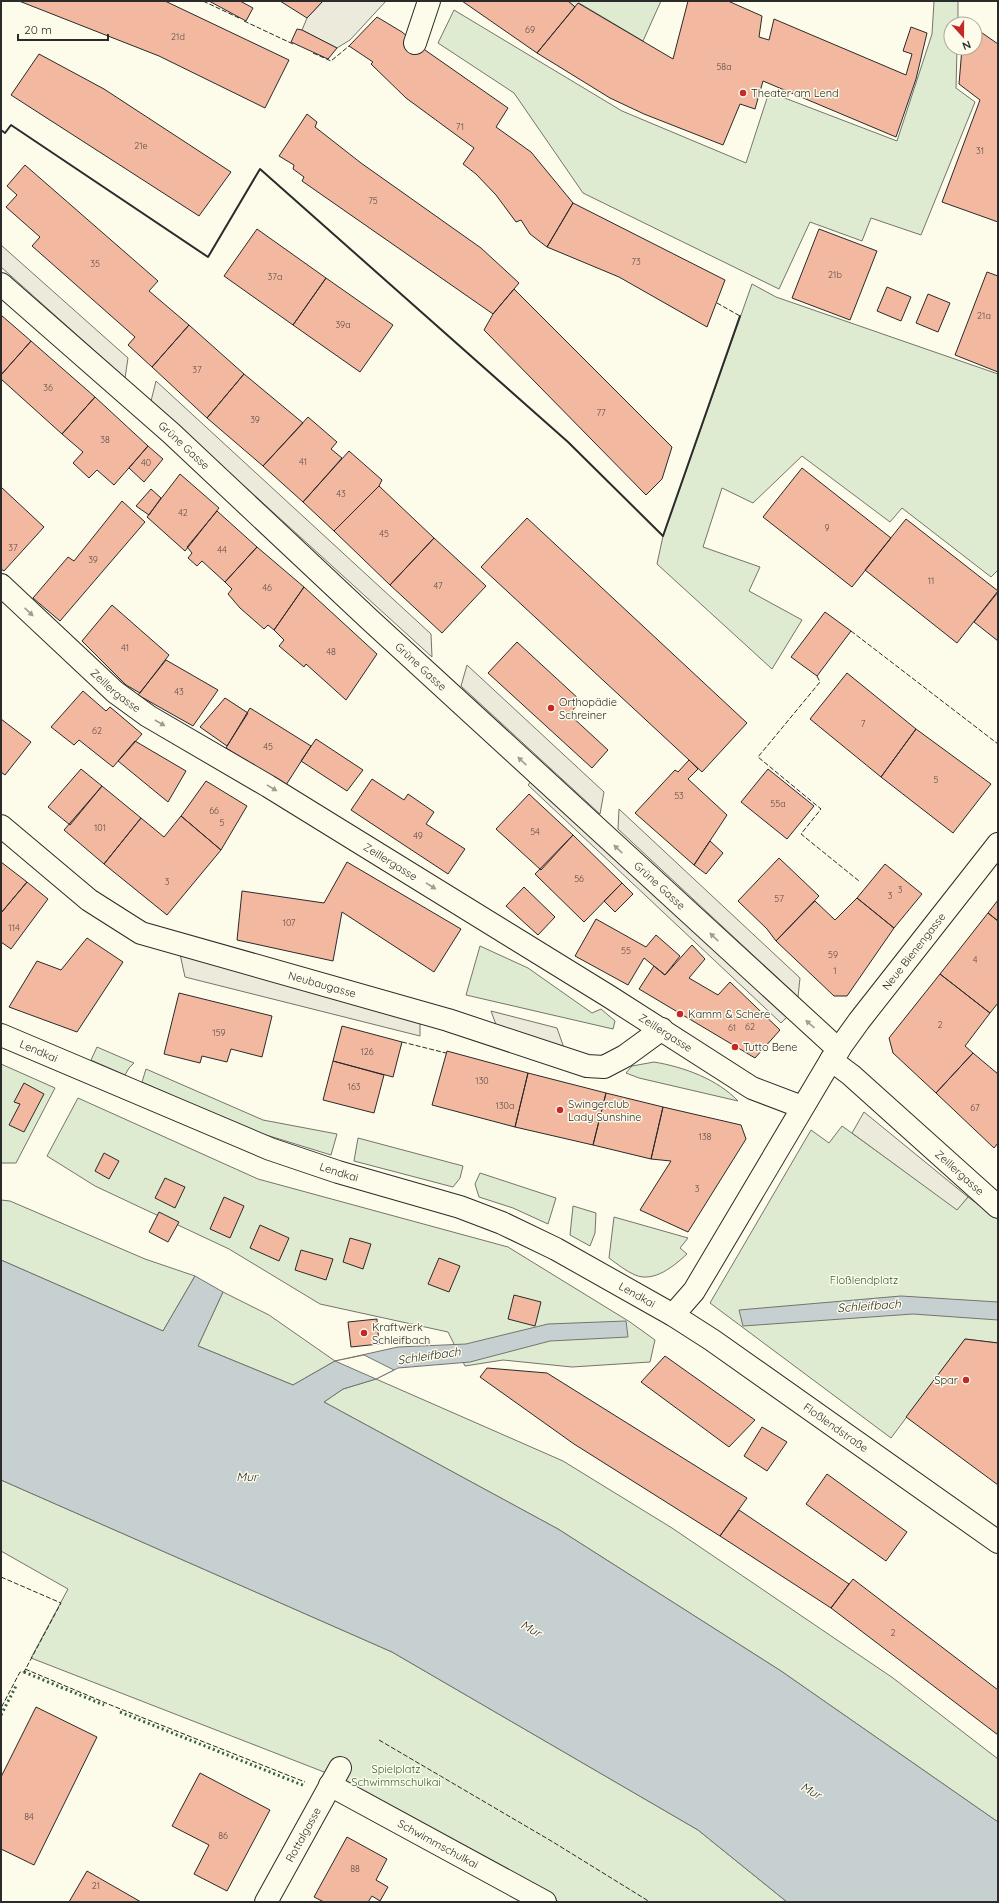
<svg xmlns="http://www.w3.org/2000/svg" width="999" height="1903" viewBox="0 0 999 1903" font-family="Quicksand,sans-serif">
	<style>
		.green { fill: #deebd1; stroke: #74746e }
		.parking { fill: #eceadb; stroke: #74746e }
		.water { fill: #c7d0d0; stroke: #74746e }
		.pier { fill: #fdfbea; stroke: #74746e }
		.building { fill: #f2b8a0; stroke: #2b2b2b }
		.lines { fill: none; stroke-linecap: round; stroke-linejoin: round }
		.minor-casing { stroke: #2b2b2b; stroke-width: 24 }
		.secondary-casing { stroke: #2b2b2b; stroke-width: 24 }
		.minor { stroke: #fdfbea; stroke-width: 22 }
		.secondary { stroke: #fdfbea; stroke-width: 22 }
		.hedge { stroke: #34623c; stroke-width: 3; stroke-dasharray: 2 3; stroke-linecap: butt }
		.fence { stroke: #2b2b2b; stroke-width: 1; stroke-dasharray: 5 2; stroke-linecap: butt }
		.wall { stroke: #2b2b2b; stroke-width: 2 }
		.oneway { fill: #9e9d94 }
		.poi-dot { fill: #c62828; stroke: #fdfbea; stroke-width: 1.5 }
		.labels { text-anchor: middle; stroke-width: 3; stroke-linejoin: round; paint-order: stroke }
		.number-label { font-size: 9px; fill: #5d4e48 }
		.poi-label { font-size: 11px; fill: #2b2b2b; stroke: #fdfbea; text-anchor: start }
		.street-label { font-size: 11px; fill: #2b2b2b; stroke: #fdfbea }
		.park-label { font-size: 11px; fill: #34623c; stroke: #fdfbea }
		.water-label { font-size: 12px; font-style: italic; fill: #2b2b2b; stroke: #fdfbea }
	</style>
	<rect width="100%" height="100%" fill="#fdfbea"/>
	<path class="green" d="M568 1H661L643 41 579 3 575 7Z
		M934 1H958V24H951V48H957L956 88 975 102 921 235 871 218 862 241 810 222 779 289 583 193 514 93 438 43 454 10 622 111 746 163 769 92 897 141 932 34Z
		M752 284 776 297 998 374V570L991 577 902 508 890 522 802 456 753 503 722 488 703 547 760 567 749 591 802 620 772 669 657 564 663 536Z
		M480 946 528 968 592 1013 601 1009 615 1021 613 1029 466 995Z
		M97 1047 134 1063 129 1068 125 1075 91 1060Z
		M654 1062C684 1067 717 1079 738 1101L639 1078 626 1073 632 1066Z
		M1 1064 55 1088 16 1163H1Z
		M146 1069 263 1120 337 1134 331 1155 250 1130 142 1082Z
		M78 1098 258 1179 508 1247 630 1322 655 1340 650 1362 572 1367 503 1360 465 1366 448 1332 320 1304 229 1249 95 1186 47 1156Z
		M842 1126 957 1209 968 1197 998 1219V1343L965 1339 891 1438 710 1303 811 1130 829 1143Z
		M358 1138 463 1166 460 1178 453 1187 354 1161Z
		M480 1173 556 1198 548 1224 513 1208 479 1197 475 1184Z
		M1 1200 10 1201 145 1259 195 1276 163 1331 1 1260Z
		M573 1206 596 1213 595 1233 590 1246 570 1235Z
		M614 1217 688 1238 680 1248 687 1254C674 1266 654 1283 635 1275 626 1271 617 1264 609 1258Z
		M223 1292 269 1315 335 1361 293 1385 198 1346Z
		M376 1379 563 1461 672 1528 893 1678 998 1759V1822L781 1671 558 1529 324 1402 343 1389Z
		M1 1480 392 1652 698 1830 787 1902H559L342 1779 31 1658 68 1589 1 1551Z"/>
	<path class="parking" d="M323 1H386L350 40 337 48 302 30 307 18Z
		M1 245 128 358 125 378 1 267Z
		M156 381 431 634 432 657 151 401Z
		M467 665 604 792 600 814 461 686Z
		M534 778 789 1015 781 1023 528 785Z
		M619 809 800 978 798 997 618 829Z
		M180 954 420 1020V1036L185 977Z
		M491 1011 557 1028 564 1048 498 1030Z
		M864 1112 968 1197 957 1210 852 1133Z"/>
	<path class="water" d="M1 1260 163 1331 195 1276 223 1292 198 1346 293 1385 335 1361 398 1347 466 1344 548 1324 626 1321 628 1337 550 1341 470 1362 398 1368 376 1379 343 1389 324 1402 558 1529 781 1671 998 1822V1902H787L698 1830 392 1652 1 1480Z
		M901 1296 998 1302V1320L913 1314 743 1326 739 1310Z"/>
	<path class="pier" d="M364 1355 394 1370 376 1379 335 1361Z"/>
	<path class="building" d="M19 1H165L289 60 265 108 159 56Z
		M209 1H240L253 8 246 21Z
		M280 1H323L307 18Z
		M462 1H568L575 7 537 53Z
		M688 1H728L762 16 759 37 769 40 774 19 906 75 912 54 903 51 911 27 927 33 916 79 896 137 763 81 755 109 740 104 723 145 644 114 610 98 537 53 578 3 673 59Z
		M377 17 402 32 415 43 508 108 496 127 531 152 573 203 547 247 530 234 521 220 516 222 496 195 476 174 463 164 474 148 406 98 371 64 373 62 349 46Z
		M975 28 998 44V222L942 202 980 100 959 84 962 48H975Z
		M297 29 302 30 337 48 328 59 291 42Z
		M39 54 104 89 231 172 199 216 11 95Z
		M307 114 317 122 315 127 361 163 481 248 519 283 493 314 302 181 304 177 293 169 294 165 279 156Z
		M25 165 158 281 149 291 189 325 152 367 128 345 135 337 32 246 40 237 6 207 17 195 7 186Z
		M573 203 725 280 707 327 619 277 547 247Z
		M257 229 326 278 293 325 224 276Z
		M819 229 877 251 850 320 792 298Z
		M987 272 998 276V372L955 355Z
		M326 278 393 325 360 372 293 325Z
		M887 287 911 297 901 321 877 311Z
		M514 289 672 447 662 479 646 495 484 330 493 314Z
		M928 294 950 303 938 332 916 323Z
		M1 315 31 341 1 375Z
		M189 325 244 374 207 418 152 367Z
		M31 341 95 397 62 434 1 379V375Z
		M244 374 303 423 263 466 207 418Z
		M95 397 148 446 114 485 97 470 89 478 73 463 83 452 62 434Z
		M308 417 337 442 331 449 342 458 303 502 263 466Z
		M148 446 163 459 144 482 129 468Z
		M349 451 382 480 379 486 334 531 303 502Z
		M802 468 891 538 852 587 763 517Z
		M180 474 219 508 185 551 147 517Z
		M379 486 434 538 390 585 334 531Z
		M1 487 44 527 4 571 1 569Z
		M151 489 161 498 149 515 136 506Z
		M122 501 145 522 60 621 33 598 68 557 74 561Z
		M217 511 257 547 225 582 202 561 197 566 188 558 192 553 187 547Z
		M527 518 747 723 702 772 481 567Z
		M906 519 998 591 957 643 865 570Z
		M434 538 486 586 442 633 390 585Z
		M257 547 304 587 274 630 268 625 264 629 240 608 228 594 232 589 225 582Z
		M304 587 377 654 346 700 306 664 304 667 279 646 284 640 274 630Z
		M998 592V641L974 622Z
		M112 605 169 655 140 693 126 685 82 641Z
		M825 612 851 631 817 676 791 657Z
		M517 642 581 701 569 714 608 750 592 768 488 673Z
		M166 660 218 690 193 726 138 695Z
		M847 673 916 729 881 777 810 719Z
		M83 691 106 711 110 707 142 734 113 767 79 740 74 745 51 727Z
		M225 698 248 713 227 746 200 727Z
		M250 708 311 746 286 785 226 748Z
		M1 719 31 742 5 775 1 772Z
		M916 729 991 784 953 833 881 777Z
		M316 739 363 770 347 791 301 761Z
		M135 741 186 771 168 802 118 761Z
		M689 760 698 769 688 779 727 815 694 865 635 813 675 770 678 772Z
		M81 769 102 786 70 825 48 807Z
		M768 769 814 806 787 839 741 802Z
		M372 779 404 800 408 794 434 812 426 824 465 849 448 874 351 810Z
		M206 781 247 806 221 850 181 816Z
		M102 786 141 818 104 864 64 830Z
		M529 794 573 835 541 870 496 829Z
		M181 816 221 850 167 915 104 864 141 818 164 837Z
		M573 835 622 883 584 922 535 874Z
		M710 841 723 853 706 874 694 865Z
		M779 858 819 896 776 941 767 929 738 901Z
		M1 862 27 882 1 913Z
		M347 862 461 929 434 972 342 912 333 961 237 940 242 891 324 903Z
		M885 864 922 894 894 928 857 898Z
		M27 882 48 899 11 949 1 942V913Z
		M622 883 633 894 615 912 604 901Z
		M524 887 555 917 538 935 506 906Z
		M857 898 894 928 847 996H834L776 941 815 901 835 920Z
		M998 900V921L988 913Z
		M988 913 998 921V1003L990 1013 940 974Z
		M596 919 646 947 656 935 680 956 665 975 644 958 628 985 575 956Z
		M87 938 123 962 77 1032 9 1007 37 961 61 970Z
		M692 945 705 959 689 978 718 995 730 982 780 1030 755 1058 639 989 654 966 665 975Z
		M940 974 990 1013 965 1046 973 1053 936 1093 893 1053 889 1038Z
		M179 993 272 1016 262 1057 231 1049 227 1062 202 1056 200 1063 164 1054Z
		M342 1026 402 1042 393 1077 333 1061Z
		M447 1051 528 1073 515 1127 432 1105Z
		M973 1053 998 1074V1143L994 1148 936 1093Z
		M333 1061 384 1075 374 1113 323 1100Z
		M528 1073 606 1093 593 1145 515 1127Z
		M24 1083 44 1094 24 1132 9 1125 20 1104 14 1102Z
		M606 1093 663 1107 651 1159 593 1145Z
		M663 1107 741 1125 746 1139 688 1232 640 1210 671 1161 651 1159Z
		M104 1153 119 1161 109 1179 95 1171Z
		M165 1178 185 1187 175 1208 155 1198Z
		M224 1197 244 1206 230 1238 210 1229Z
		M159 1212 179 1222 168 1242 149 1232Z
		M260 1225 289 1238 279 1261 250 1248Z
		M350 1238 371 1244 363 1269 343 1262Z
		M301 1250 333 1259 326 1280 295 1270Z
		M439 1258 460 1266 449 1292 428 1284Z
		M514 1295 541 1302 535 1326 508 1319Z
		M377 1319 379 1344 351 1347 348 1322Z
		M965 1339 998 1343V1485L906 1417Z
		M665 1356 755 1420 729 1447 641 1382Z
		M487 1368 547 1373 747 1498 720 1536 574 1444 480 1377Z
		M762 1427 787 1442 767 1471 744 1456Z
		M827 1474 907 1532 886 1561 806 1504Z
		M739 1510 849 1584 831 1608 720 1536Z
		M853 1579 998 1690V1735L831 1608Z
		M36 1707 97 1737 34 1865 1 1849V1777Z
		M200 1773 270 1810 227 1891 194 1874 209 1845 172 1826Z
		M347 1837 387 1859 376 1880 388 1887 380 1901 372 1896 368 1902H324L314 1897Z
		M87 1871 141 1902H69Z"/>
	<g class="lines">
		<g class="minor-casing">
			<g id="minor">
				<path d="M415 43 429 1"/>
				<path id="s1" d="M1 284 171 433 369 619 839 1050"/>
				<path id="s2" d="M1 585 115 692 148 716 268 786 610 997 752 1088 802 1107"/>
				<path id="s3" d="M1 826 89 900 141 933 448 1020 587 1066 604 1067 625 1056 662 1029"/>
				<path id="s4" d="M831 1060 851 1075 998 1207"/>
				<path id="s5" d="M673 1315 694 1291 831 1060 859 1021 998 844"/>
				<path id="s6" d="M330 1785 545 1902"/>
				<path id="s7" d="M266 1902 340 1768"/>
			</g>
		</g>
		<g class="secondary-casing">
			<g id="secondary">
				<path id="s8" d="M1 1035 270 1149 338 1172 460 1207 502 1223 556 1249 673 1315 712 1340 998 1542"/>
			</g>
		</g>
		<use href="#minor" class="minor"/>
		<use href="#secondary" class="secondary"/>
		<path class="hedge" d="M24 1672 104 1705
			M120 1712 305 1786
			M1 1715 17 1684"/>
		<path class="fence" d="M203 1 239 18
			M244 21 293 44
			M313 53 331 61 349 46
			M717 303 740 316
			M851 631 998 744
			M817 676 820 682 758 757 821 809 801 834 859 881
			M402 1042 446 1053
			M1 1577 61 1603 24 1672H20L1 1708
			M25 1669 113 1706 305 1782
			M379 1740 553 1842 650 1902"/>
		<path class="wall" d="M1 130 5 133 11 125 208 257 260 169 568 442 663 536 740 316"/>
	</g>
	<defs><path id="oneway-solid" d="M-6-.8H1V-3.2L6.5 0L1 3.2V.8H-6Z"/></defs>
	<g class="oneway">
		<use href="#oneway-solid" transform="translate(29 612) rotate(43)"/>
		<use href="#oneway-solid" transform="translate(160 723) rotate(30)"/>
		<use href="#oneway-solid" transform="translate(522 761) rotate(-137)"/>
		<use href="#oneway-solid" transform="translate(272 788) rotate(31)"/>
		<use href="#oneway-solid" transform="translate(618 849) rotate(-137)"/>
		<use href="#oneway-solid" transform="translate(431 886) rotate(32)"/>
		<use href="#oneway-solid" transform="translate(714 937) rotate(-137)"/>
		<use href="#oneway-solid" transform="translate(810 1024) rotate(-139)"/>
	</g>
	<g class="poi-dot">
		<circle cx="743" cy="93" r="4"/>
		<circle cx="551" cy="708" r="4"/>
		<circle cx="680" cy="1014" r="4"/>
		<circle cx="735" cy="1047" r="4"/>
		<circle cx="560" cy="1110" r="4"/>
		<circle cx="364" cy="1333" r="4"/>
		<circle cx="966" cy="1380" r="4"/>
	</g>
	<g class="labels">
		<g class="number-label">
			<text x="530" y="33">69</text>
			<text x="178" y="40">21d</text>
			<text x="724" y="70">58a</text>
			<text x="460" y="130">71</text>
			<text x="141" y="149">21e</text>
			<text x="980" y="154">31</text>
			<text x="373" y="204">75</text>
			<text x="636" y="265">73</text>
			<text x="95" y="267">35</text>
			<text x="835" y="278">21b</text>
			<text x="275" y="280">37a</text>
			<text x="984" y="319">21a</text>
			<text x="343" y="328">39a</text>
			<text x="197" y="373">37</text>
			<text x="48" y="391">36</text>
			<text x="601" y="416">77</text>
			<text x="255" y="423">39</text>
			<text x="105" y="443">38</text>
			<text x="303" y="465">41</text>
			<text x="146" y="466">40</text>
			<text x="341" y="497">43</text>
			<text x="183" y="516">42</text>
			<text x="827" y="531">9</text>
			<text x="384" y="537">45</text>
			<text x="13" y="551">37</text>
			<text x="222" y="553">44</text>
			<text x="93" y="563">39</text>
			<text x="931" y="584">11</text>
			<text x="438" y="589">47</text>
			<text x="267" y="591">46</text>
			<text x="125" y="651">41</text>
			<text x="331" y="655">48</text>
			<text x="179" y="695">43</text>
			<text x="863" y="727">7</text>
			<text x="97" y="734">62</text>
			<text x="268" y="750">45</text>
			<text x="936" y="783">5</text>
			<text x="679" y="799">53</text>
			<text x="778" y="807">55a</text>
			<text x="214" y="814">66</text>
			<text x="222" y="826">5</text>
			<text x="100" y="831">101</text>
			<text x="535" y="835">54</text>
			<text x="418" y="839">49</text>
			<text x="579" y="882">56</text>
			<text x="167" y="885">3</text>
			<text x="900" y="893">3</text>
			<text x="890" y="899">3</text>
			<text x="779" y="902">57</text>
			<text x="289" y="926">107</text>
			<text x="14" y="931">114</text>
			<text x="626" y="954">55</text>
			<text x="833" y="958">59</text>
			<text x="975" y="963">4</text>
			<text x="835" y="974">1</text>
			<text x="940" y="1028">2</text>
			<text x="750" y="1030">62</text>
			<text x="732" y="1031">61</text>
			<text x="219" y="1036">159</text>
			<text x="367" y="1055">126</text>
			<text x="482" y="1084">130</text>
			<text x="354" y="1090">163</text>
			<text x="505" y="1109">130a</text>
			<text x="975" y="1111">67</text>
			<text x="705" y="1140">138</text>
			<text x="697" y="1192">3</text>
			<text x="893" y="1636">2</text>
			<text x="29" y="1820">84</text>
			<text x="223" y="1839">86</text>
			<text x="355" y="1872">88</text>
			<text x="96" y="1889">21</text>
		</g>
		<g class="poi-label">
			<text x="751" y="97">Theater am Lend</text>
			<text x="559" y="706">Orthopädie<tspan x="559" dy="13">Schreiner</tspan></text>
			<text x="688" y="1018">Kamm &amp; Schere</text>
			<text x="743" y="1051">Tutto Bene</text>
			<text x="568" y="1108">Swingerclub<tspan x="568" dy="13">Lady Sunshine</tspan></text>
			<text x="372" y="1331">Kraftwerk<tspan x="372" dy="13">Schleifbach</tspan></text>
			<text x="958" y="1384" text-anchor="end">Spar</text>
		</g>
		<g class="street-label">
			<text dy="4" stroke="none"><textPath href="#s1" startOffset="244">Grüne Gasse</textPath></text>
			<text dy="4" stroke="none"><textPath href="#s1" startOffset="568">Grüne Gasse</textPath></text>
			<text dy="4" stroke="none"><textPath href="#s2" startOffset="156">Zeillergasse</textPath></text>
			<text dy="4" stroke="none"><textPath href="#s2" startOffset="480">Zeillergasse</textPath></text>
			<text dy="4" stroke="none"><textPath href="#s1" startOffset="892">Grüne Gasse</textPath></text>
			<text dy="4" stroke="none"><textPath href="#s5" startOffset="437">Neue Bienengasse</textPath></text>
			<text dy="4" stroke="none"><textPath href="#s3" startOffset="365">Neubaugasse</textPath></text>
			<text dy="4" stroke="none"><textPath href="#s2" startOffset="804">Zeillergasse</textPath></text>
			<text dy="4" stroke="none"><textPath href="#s8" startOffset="41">Lendkai</textPath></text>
			<text dy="4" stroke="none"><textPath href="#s8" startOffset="365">Lendkai</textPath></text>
			<text dy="4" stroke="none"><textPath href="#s4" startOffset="171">Zeillergasse</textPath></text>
			<text dy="4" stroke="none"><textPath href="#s8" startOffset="689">Lendkai</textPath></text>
			<text dy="4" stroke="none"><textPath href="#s8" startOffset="928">Floßlendstraße</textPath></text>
			<text dy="4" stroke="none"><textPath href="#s7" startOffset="77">Rottalgasse</textPath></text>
			<text dy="4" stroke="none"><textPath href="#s6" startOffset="123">Schwimmschulkai</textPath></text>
		</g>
		<g class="park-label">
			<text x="864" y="1284">Floßlendplatz</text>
			<text x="396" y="1773">Spielplatz<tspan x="396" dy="13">Schwimmschulkai</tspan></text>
		</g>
		<g class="water-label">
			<text transform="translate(869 1306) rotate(-4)" y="4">Schleifbach</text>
			<text transform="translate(429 1356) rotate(-8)" y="4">Schleifbach</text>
			<text x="247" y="1481">Mur</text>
			<text transform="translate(531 1629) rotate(30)" y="4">Mur</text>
			<text transform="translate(811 1791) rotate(30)" y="4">Mur</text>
		</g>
	</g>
	<rect width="999" height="1903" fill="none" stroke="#2b2b2b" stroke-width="4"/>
	<g transform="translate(963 36) rotate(159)"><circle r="19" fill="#fdfbea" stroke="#a9a89e"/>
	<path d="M0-3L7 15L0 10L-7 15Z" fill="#c62828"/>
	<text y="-6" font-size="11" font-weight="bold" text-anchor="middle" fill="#2b2b2b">N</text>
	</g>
	<path d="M18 34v6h90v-6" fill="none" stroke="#2b2b2b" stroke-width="2"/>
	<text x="24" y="34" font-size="12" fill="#2b2b2b" stroke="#fdfbea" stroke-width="3" paint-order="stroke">20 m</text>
</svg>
